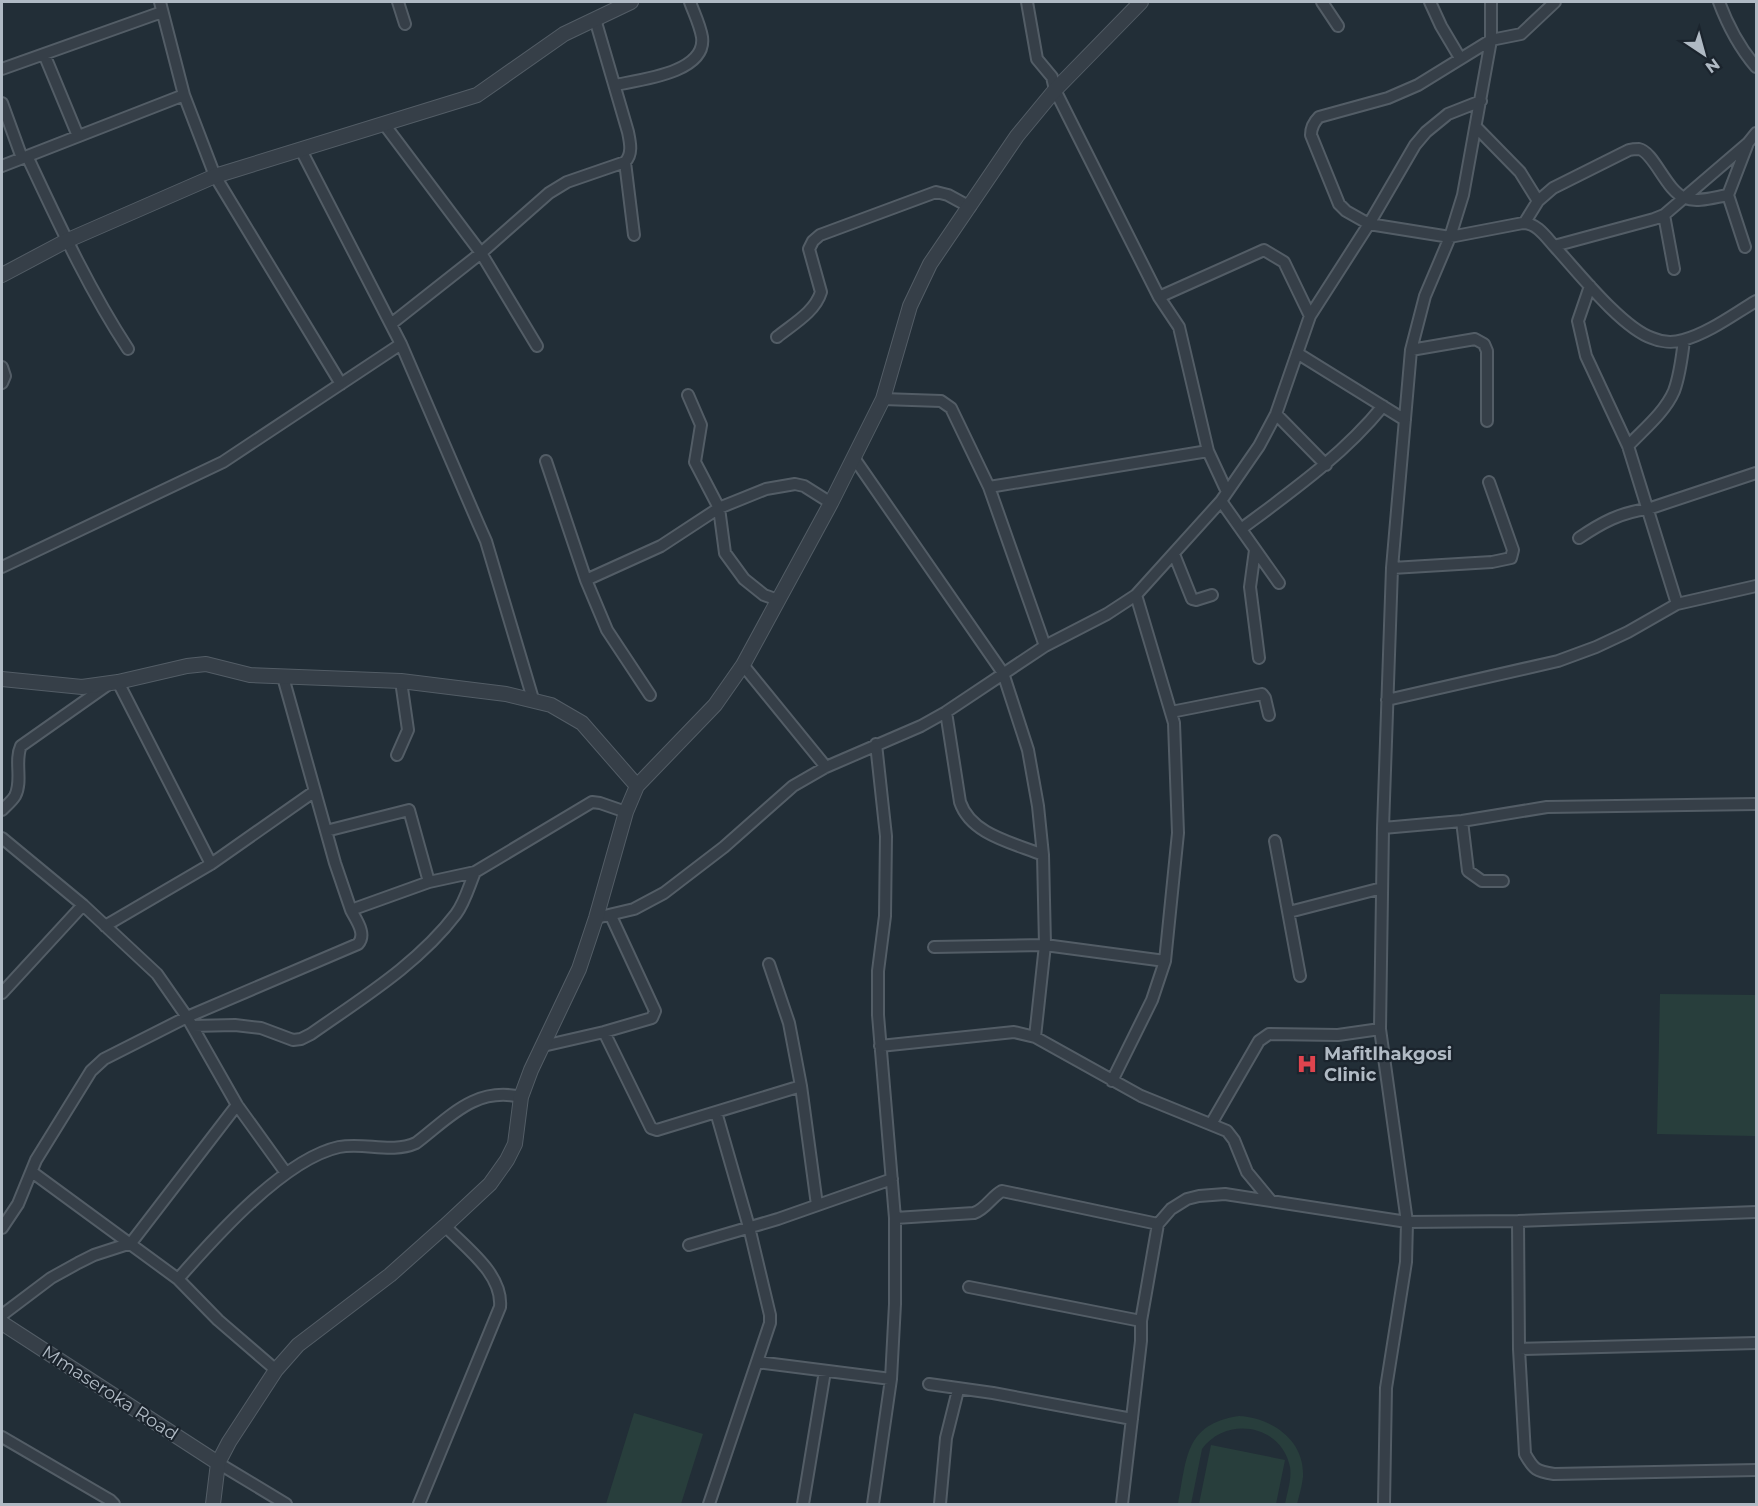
<svg xmlns="http://www.w3.org/2000/svg" width="1758" height="1506" viewBox="0 0 1758 1506" font-family="Montserrat,sans-serif">
	<style>
		.green { fill: #283e3c }
		.lines { fill: none; stroke-linecap: round; stroke-linejoin: round }
		.minor-casing { stroke: #535d66; stroke-width: 14 }
		.tertiary-casing { stroke: #535d66; stroke-width: 16 }
		.minor { stroke: #363f48; stroke-width: 10 }
		.tertiary { stroke: #363f48; stroke-width: 14 }
		.labels { text-anchor: middle; stroke-width: 4.5; stroke-linejoin: round; paint-order: stroke }
		.poi-label { font-size: 18px; font-weight: bold; fill: #b0bac4; stroke: #1b242d; text-anchor: start }
		.street-label { font-size: 18px; fill: #b0bac4; stroke: #1b242d }
	</style>
	<rect width="100%" height="100%" fill="#222e37"/>
	<path class="green" d="M1660 994 1756 995 1755 1136 1657 1134Z
		M634 1413 703 1434 681 1504H606Z
		M1239 1416C1272 1418 1305 1440 1303 1477 1302 1486 1299 1496 1297 1504H1285C1287 1493 1292 1479 1290 1467 1282 1425 1227 1415 1202 1449L1191 1504H1178C1187 1459 1184 1424 1239 1416Z
		M1211 1445 1285 1460 1276 1504H1199Z"/>
	<g class="lines">
		<g class="minor-casing">
			<path id="minor" d="M160 2 184 95 215 176 341 384
				M398 2 405 24
				M1027 2 1037 59 1052 77 1055 90 1159 297 1179 327 1208 451 1227 492
				M1322 2 1338 26
				M1430 2 1441 26 1460 58
				M1555 2 1521 34 1491 40 1418 85 1388 98 1319 117C1314 122 1311 127 1311 135L1339 204 1346 211 1369 224 1450 237 1523 223C1537 223 1546 237 1555 247 1577 271 1622 328 1652 338 1661 342 1673 343 1683 340 1709 333 1734 314 1756 301
				M1719 2C1728 26 1739 47 1756 67
				M595 19 628 132C630 142 633 154 625 162L634 235
				M44 54 78 136
				M2 69 162 12
				M615 85C639 80 707 73 702 37 700 25 694 13 690 2
				M2 103 22 158
				M384 124 481 253 537 346
				M1476 127 1520 172 1538 201
				M301 150 401 344 478 523 486 541 533 699
				M27 156C58 222 88 288 128 349
				M2 166 184 95
				M1728 195 1745 247
				M1664 215 1674 269
				M1525 222 1538 201 1553 188 1629 150C1633 149 1636 149 1639 149 1654 152 1666 191 1685 198 1697 203 1715 197 1728 195L1748 143
				M1554 246 1654 219 1664 215 1748 143 1756 133
				M1590 286 1578 321 1586 356 1628 446 1677 604
				M1159 297 1264 250 1284 262 1310 316
				M391 324 481 253 549 193 567 182 625 162
				M777 337C793 324 815 312 821 292L809 249 813 241 820 235 936 192 948 195 970 207
				M1411 350 1475 339 1484 344 1487 351V421
				M1297 353 1405 420
				M2 367 5 376 2 383
				M688 395 701 425 695 462 719 508 725 553 744 579 764 595 778 600
				M883 399 941 401 951 408 989 487 1045 646
				M1276 414 1326 465
				M1628 446C1644 429 1665 412 1674 391 1680 375 1682 357 1684 340
				M854 458 1003 673 1028 750 1038 806 1043 855 1045 945 1035 1037
				M546 461 586 580 607 630 650 695
				M989 487 1208 451
				M1221 501 1279 583
				M1241 529C1292 491 1343 455 1383 406
				M1579 538C1601 523 1621 512 1648 509L1756 473
				M1255 550 1250 587 1259 658
				M1174 554 1192 599 1196 600 1212 595
				M2 567 223 462 401 344
				M1392 568 1492 562 1511 558 1513 550 1489 482
				M586 580 661 546 719 508 766 489 795 484 804 486 831 503
				M743 665 826 767
				M283 677 335 863 351 910 429 882 475 872 592 802 600 803 626 812
				M118 682 211 864
				M1387 700 1558 661 1596 647 1628 632 1677 604 1756 586
				M946 712 960 802C971 835 1014 843 1043 855
				M1171 712 1262 694 1265 698 1269 715
				M397 755 408 730 401 681
				M2 810C6 806 12 801 15 796 23 781 14 761 21 746L109 684
				M1462 821 1468 871 1482 881H1503
				M1383 828 1462 821 1547 807 1756 804
				M326 831 409 810 429 882
				M2 838 83 905 157 974 187 1017 237 1105 286 1173
				M1275 841 1300 976
				M1289 912 1382 888
				M596 918 634 909 664 893 724 847 793 786 826 767 921 726 946 712 1045 646 1107 614 1136 595 1221 501 1259 446 1276 414 1310 316 1369 224 1415 145 1426 132 1448 114 1481 101
				M105 926 211 864 315 791
				M934 947 1045 945 1165 961
				M769 964 789 1023 801 1086 817 1205
				M2 993 83 905
				M192 1026 235 1025 261 1028 293 1040 301 1039 311 1034C362 998 418 964 456 914 465 902 469 886 475 872
				M604 1032 651 1128 657 1130 801 1086
				M543 1046 604 1032 652 1018 655 1011 611 916
				M880 1046 1014 1032 1035 1037 1141 1096 1227 1131 1234 1140 1247 1172 1271 1201
				M1112 1081 1152 1000 1165 961 1178 833 1174 723 1136 595
				M1211 1124 1259 1041 1269 1034 1338 1035 1380 1029
				M32 1172 178 1279 218 1320 276 1370
				M895 1218 974 1213C986 1209 991 1197 1002 1191L1158 1224
				M1518 1221 1519 1349 1525 1454C1534 1470 1536 1471 1554 1474L1756 1470
				M2 1228 18 1204 36 1160 91 1071 104 1059 187 1017 358 944C367 934 356 920 351 910
				M689 1245 778 1219 892 1179
				M178 1279C215 1237 284 1159 339 1147 365 1142 391 1154 416 1143 449 1118 475 1086 521 1097
				M969 1287 1141 1321
				M2 1315 51 1278 78 1263 94 1255 131 1243 237 1105
				M1519 1349 1756 1343
				M757 1362 891 1379
				M929 1384 993 1393 1132 1419
				M2 1437 110 1500 114 1504
				M218 1463 286 1504
				M419 1504 500 1307C503 1274 466 1248 445 1226
				M709 1504 770 1323V1315L749 1227 716 1112
				M803 1504 825 1371
				M873 1504 891 1379 895 1304V1218L878 1015V971L885 916 886 836 876 744
				M940 1504 946 1438 958 1390
				M1122 1504 1141 1341V1321L1158 1224 1171 1209 1187 1199 1199 1196 1225 1194 1407 1222 1518 1221 1756 1212
				M1384 1504 1386 1388 1406 1262 1407 1222 1380 1029 1383 828 1392 568 1411 350 1425 296 1450 237 1463 195 1491 40V2"/>
		</g>
		<g class="tertiary-casing">
			<path id="tertiary" d="M2 275 66 241 215 176 477 95 564 34 631 2
				M2 679 82 687 118 682 187 666 206 664 250 675 401 681 506 694 551 705 582 723 637 786
				M2 1323 218 1463
				M213 1504 218 1463 229 1442 276 1370 298 1345 390 1275 445 1226 490 1184 507 1160 515 1144 521 1097 531 1070 579 969 596 918 626 812 637 786 715 705 743 665 831 503 883 399 910 306 930 264 1017 136 1055 90 1141 2"/>
		</g>
		<use href="#minor" class="minor"/>
		<use href="#tertiary" class="tertiary"/>
	</g>
	<defs>
		<g id="hospital-bare" transform="scale(1.62)"><path d="M-5-5h3v3.5h4V-5h3V5h-3V1.5h-4V5h-3Z" fill="#e0444e" stroke="#1b242d" stroke-width="2.5" paint-order="stroke"/></g>
	</defs>
	<g fill-rule="evenodd">
		<use href="#hospital-bare" x="1307" y="1064"/>
	</g>
	<g class="labels">
		<g class="poi-label">
			<text x="1324" y="1060">Mafitlhakgosi<tspan x="1324" dy="21">Clinic</tspan></text>
		</g>
		<g class="street-label">
			<text transform="translate(110 1393) rotate(33)" y="6">Mmaseroka Road</text>
		</g>
	</g>
	<rect width="1758" height="1506" fill="none" stroke="#b0bac4" stroke-width="6"/>
	<g transform="translate(1704 54) rotate(144)" stroke="#1b242d" stroke-width="4.5" paint-order="stroke">
	<path d="M0-4.5L10 22L0 15L-10 22Z" fill="#b0bac4"/>
	<text y="-9" font-size="16" font-weight="bold" text-anchor="middle" fill="#b0bac4">N</text>
	</g>
</svg>
